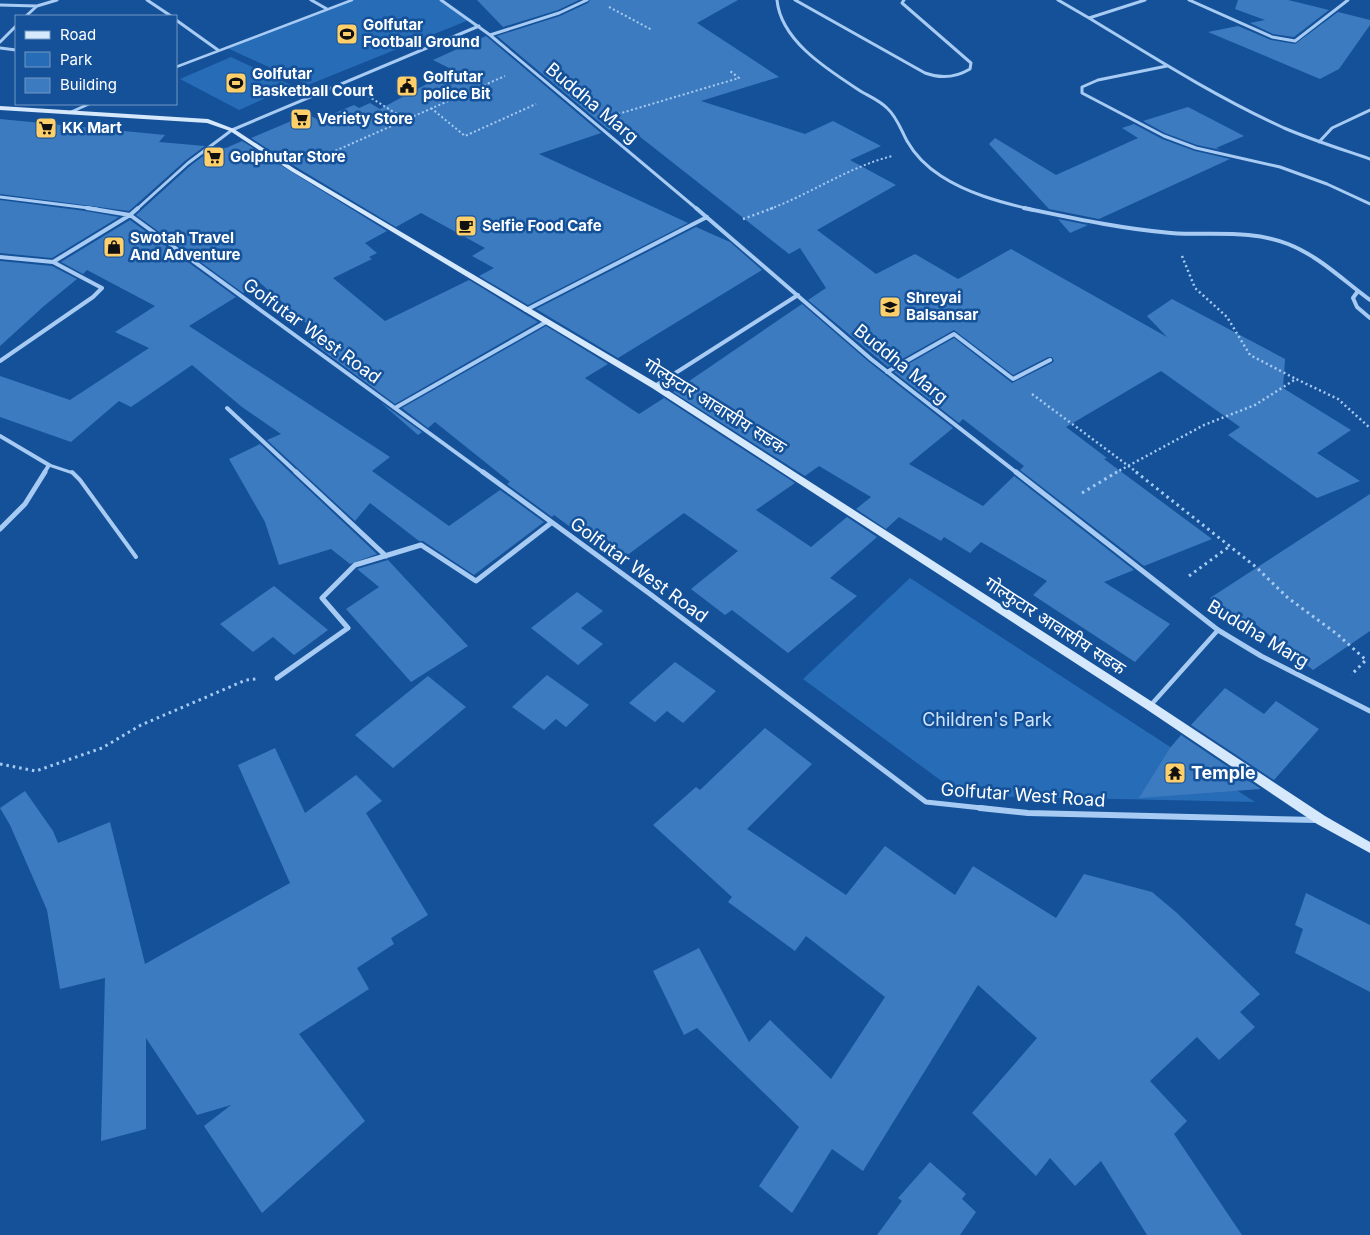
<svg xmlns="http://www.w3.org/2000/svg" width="1370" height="1235" viewBox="0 0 1370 1235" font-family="Inter,'Noto Sans Devanagari',sans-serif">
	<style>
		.green { fill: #276cb7 }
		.building { fill: #3d7bc0 }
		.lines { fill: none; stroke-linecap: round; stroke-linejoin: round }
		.path-far2 { stroke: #a7cbf3; stroke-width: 2; stroke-dasharray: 2 2.5; stroke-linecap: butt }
		.path-far1 { stroke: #a7cbf3; stroke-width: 2.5; stroke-dasharray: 2 3; stroke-linecap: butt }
		.path { stroke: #a7cbf3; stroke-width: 3; stroke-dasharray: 2.5 4; stroke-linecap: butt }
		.service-far1 { stroke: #a7cbf3; stroke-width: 3 }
		.service { stroke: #a7cbf3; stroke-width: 4 }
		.pedestrian-far1 { stroke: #a7cbf3; stroke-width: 2.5 }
		.pedestrian { stroke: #a7cbf3; stroke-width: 4.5 }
		.minor-far3 { stroke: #a7cbf3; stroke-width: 3 }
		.minor-far2 { stroke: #a7cbf3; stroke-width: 4 }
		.minor-far1 { stroke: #a7cbf3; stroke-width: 5 }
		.minor { stroke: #a7cbf3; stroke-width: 6 }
		.secondary { fill: #d6e8fc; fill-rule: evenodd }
		.labels { text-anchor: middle; stroke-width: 5; stroke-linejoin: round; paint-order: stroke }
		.far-poi-label { font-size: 15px; font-weight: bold; fill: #fff; stroke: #145199; text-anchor: start }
		.street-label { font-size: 18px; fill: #fff; stroke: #145199 }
		.park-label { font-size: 18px; fill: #cfe5fd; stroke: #145199 }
		.poi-label { font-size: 18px; font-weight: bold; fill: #fff; stroke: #145199; text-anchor: start }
	</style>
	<rect width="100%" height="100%" fill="#145199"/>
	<path class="green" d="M352 0H441L469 20 308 85 225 47Z
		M231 57 293 86 239 110 180 79Z
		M910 578 1255 802 976 796 951 788 803 679Z"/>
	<path class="building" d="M477 0H579L558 10 503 27Z
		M590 0H738L697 23 779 77 701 101 805 134 833 121 881 146 850 160 896 185 817 230 876 274 915 254 958 279 1011 249 1167 337 1147 316 1172 299 1285 359 1283 388 1351 430 1317 453 1360 481 1317 498 1228 435 1240 427 1161 371 1066 427 1107 458 1104 459 1212 539 1144 566 1020 470 1024 466 963 419 959 423 894 372 954 338 1012 383 1052 363 1054 361 1052 357H1048L1013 375 954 330 888 367 808 300 826 288 800 248 789 254 625 125 609 130 497 36 560 16 588 3Z
		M1238 0H1288L1329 10 1294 37 1273 34 1250 23 1265 20 1235 9Z
		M1338 12 1370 20V25L1339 69 1320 79 1208 32 1238 26 1271 40 1295 44Z
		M486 36 601 133 539 154 688 223 528 305 479 276 494 268 472 256 485 248 421 213 396 227 296 167 251 138 308 114 318 120 354 105 359 108 370 103 380 109 453 70 433 60Z
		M1188 107 1244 136 1216 148 1221 150 1197 145 1165 133 1143 121Z
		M0 119 165 135 159 142 205 146 186 160 129 211 0 194Z
		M1134 124 1162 139 1195 151 1230 159 1099 219 1049 209 989 144 995 138 1056 175 1138 138 1122 128Z
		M242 141 387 231 365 243 377 253 369 257 372 259 333 278 385 321 469 280 538 322 395 404 310 341 321 336 259 282 243 293 136 215 190 166 215 147 226 148Z
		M0 200 85 211 119 217 52 258 0 253Z
		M1058 219 1088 225 1070 233Z
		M130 220 236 297 189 326 390 457 372 471 449 526 500 490 544 522 474 575 423 541H419L370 503 355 521 267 440 281 434 242 407 192 365 131 407 119 401 71 442 0 417V376L70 400 149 348 115 332 155 306 87 270 83 274 61 262Z
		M696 227 730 242 762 270 618 358 536 309Z
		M0 261 52 266 77 279 44 306 0 346Z
		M802 304 869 362 953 428 909 464 983 506 1014 476 1134 570 1104 582 1170 624 1135 662 1033 595 1047 581 981 542 970 553 944 537 941 541 899 517 886 529 856 509 871 497 819 466 805 476 673 392Z
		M546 326 608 364 585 378 639 414 664 398 795 483 756 510 811 547 847 517 877 537 830 578 857 596 788 653 732 610 725 615 691 589 738 551 684 513 618 562 554 515 552 517 507 484 510 482 435 422 428 428 402 408Z
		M380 402 422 432 418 435Z
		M260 444 293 475 377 554 350 564 331 549 279 565 265 522 229 459Z
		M1370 494V631L1313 670 1249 619 1242 623 1210 598Z
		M388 560 468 646 411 682 346 609 379 587 357 569Z
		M274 586 328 630 294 655 273 637 253 652 220 624Z
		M577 592 603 611 581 628 603 644 578 665 531 628Z
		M675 662 716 691 683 723 667 711 655 722 629 703Z
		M547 675 589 705 566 727 556 719 544 730 512 707Z
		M428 676 466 707 393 768 355 735Z
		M1225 688 1264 714 1276 701 1319 729 1274 780 1191 725Z
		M765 728 812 764 747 829 846 895 885 846 955 895 973 866 1056 918 1084 874 1152 892 1177 913 1260 994 1240 1012 1255 1027 1219 1060 1197 1037 1150 1081 1187 1121 1174 1134 1242 1235H1147L1101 1161 1075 1186 1050 1158 1036 1176 972 1113 1037 1038 978 985 863 1171 832 1149 792 1213 759 1186 799 1127 697 1028 684 1035 653 971 699 948 749 1042 770 1020 831 1079 885 997 806 936 795 951 728 902 732 897 653 825 696 787 700 790Z
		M1181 735 1261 789 1139 798 1170 748Z
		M275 748 305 813 356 775 382 801 366 813 428 915 391 938 394 944 357 968 369 989 299 1034 365 1121 262 1213 204 1126 231 1105 197 1115 146 1038V1129L101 1141 105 978 60 989 47 910 10 825 0 808 25 791 53 831 58 843 110 822 145 964 290 883 238 765Z
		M1306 893 1370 925V992L1295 953 1303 929 1295 925Z
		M930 1162 966 1194 962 1199 976 1212 960 1235H877L902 1201 898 1198Z"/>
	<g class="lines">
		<path class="path-far2" d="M609 7 652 30
			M368 96 405 119
			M431 108 465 136 536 104
			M618 114 739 78 730 71
			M319 158 505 76
			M770 209C812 193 849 167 892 156"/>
		<path class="path-far1" d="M743 219 773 208
			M1182 256 1195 288 1227 317 1250 355 1296 379
			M1032 394 1138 473
			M1115 473 1204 425 1255 405 1296 379 1338 399 1370 428"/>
		<path class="path" d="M1136 472 1256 567 1288 598 1337 634 1366 660 1351 675
			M1082 493 1117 472
			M1189 576 1230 546
			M0 764 36 771 102 748 141 725 246 680 256 679"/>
		<path class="service-far1" d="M49 465 73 473"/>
		<path class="service" d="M72 472 80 480 136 557"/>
		<path class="pedestrian-far1" d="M176 67 352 0
			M71 112 89 104"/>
		<path class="pedestrian" d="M1150 706 1218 630"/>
		<path class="minor-far3" d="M147 0 171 16
			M311 0 327 9
			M441 0 490 35 697 209
			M777 0C781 42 830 71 862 92 871 97 880 101 887 108 897 117 901 130 907 141 915 155 927 167 941 176 967 193 999 202 1030 209
			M795 0 925 73C941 79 955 78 970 69L971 63 902 3 904 0
			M1058 0 1089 18
			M1145 0 1089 18C1153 57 1216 97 1284 128 1312 140 1341 149 1370 159
			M1189 0 1272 37 1295 41 1348 0
			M0 5 37 6 57 0
			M26 16 37 6
			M176 20 218 50
			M490 35 559 13 587 0
			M0 42 16 26
			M0 48 16 50
			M1167 66 1098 80 1082 87V93L1164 136 1196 148 1280 167 1327 184 1370 204
			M1319 142 1332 128 1370 110
			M0 197 97 209
			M137 209 188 163 232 130 479 26"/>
		<path class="minor-far2" d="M87 208 130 215 138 208
			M696 208 871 359 1017 473
			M1024 208C1072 218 1122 229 1171 233 1210 236 1250 229 1288 244 1319 256 1344 281 1370 300
			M0 257 53 262 130 215 484 473
			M1358 291 1353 298 1357 307 1370 318
			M526 310 707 217
			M0 361 93 297 102 288 53 262
			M887 372 954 334 1013 379 1050 360
			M655 386 798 295
			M227 408 297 473
			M395 408 546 322
			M0 436 49 465 44 473"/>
		<path class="minor-far1" d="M296 472 386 556
			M483 472 650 594 926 802 991 809
			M1016 472 1218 630 1261 656 1370 711
			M0 529 25 504 45 472
			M277 678 348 628 322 598 355 565 421 545 476 581 551 523"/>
		<path class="minor" d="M980 808 1028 813 1316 820"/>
		<path class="secondary" d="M0 106 208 119 234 129 295 169 658 384 1154 703 1325 816 1370 842V853L1317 824 1146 709 652 388 291 171 230 131 207 123 0 110Z"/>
	</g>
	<defs>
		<g id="stadium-square" transform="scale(1.125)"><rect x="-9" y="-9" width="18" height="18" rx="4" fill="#ffd069" stroke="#145199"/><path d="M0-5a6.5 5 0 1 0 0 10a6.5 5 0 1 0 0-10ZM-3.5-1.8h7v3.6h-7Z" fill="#111"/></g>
		<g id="civic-square" transform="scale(1.125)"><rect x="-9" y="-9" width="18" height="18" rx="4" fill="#ffd069" stroke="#145199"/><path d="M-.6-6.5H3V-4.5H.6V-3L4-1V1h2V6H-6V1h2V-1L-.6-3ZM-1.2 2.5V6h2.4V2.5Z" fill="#111"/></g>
		<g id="supermarket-square" transform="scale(1.125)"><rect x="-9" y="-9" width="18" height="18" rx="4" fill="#ffd069" stroke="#145199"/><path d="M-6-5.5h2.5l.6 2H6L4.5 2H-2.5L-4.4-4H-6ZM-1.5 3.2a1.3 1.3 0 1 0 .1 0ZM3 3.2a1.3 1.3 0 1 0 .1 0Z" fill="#111"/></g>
		<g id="cafe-square" transform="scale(1.125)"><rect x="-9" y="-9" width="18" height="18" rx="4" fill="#ffd069" stroke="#145199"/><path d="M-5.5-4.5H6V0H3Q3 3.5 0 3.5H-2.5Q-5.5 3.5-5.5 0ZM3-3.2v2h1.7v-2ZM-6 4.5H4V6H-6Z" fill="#111"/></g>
		<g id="shop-square" transform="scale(1.125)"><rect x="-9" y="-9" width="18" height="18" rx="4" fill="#ffd069" stroke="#145199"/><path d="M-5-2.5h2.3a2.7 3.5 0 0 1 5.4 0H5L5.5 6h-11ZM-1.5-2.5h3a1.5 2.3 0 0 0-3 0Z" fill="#111"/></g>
		<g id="school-square" transform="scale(1.125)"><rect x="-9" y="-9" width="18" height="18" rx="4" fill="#ffd069" stroke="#145199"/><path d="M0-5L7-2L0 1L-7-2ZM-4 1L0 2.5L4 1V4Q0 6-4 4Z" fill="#111"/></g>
		<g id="temple-square" transform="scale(1.125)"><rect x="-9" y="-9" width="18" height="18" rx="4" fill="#ffd069" stroke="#145199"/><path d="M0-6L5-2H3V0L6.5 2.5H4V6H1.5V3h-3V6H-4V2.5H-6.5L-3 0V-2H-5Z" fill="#111"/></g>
	</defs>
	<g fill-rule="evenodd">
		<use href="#stadium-square" x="347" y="34"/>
		<use href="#stadium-square" x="236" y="83"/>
		<use href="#civic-square" x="407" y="86"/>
		<use href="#supermarket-square" x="301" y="119"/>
		<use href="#supermarket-square" x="46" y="128"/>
		<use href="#supermarket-square" x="214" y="157"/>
		<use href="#cafe-square" x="466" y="226"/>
		<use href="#shop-square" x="114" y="247"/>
		<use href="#school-square" x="890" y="307"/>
		<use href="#temple-square" x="1175" y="773"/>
	</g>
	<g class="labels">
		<g class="far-poi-label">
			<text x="363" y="30">Golfutar<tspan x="363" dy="17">Football Ground</tspan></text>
			<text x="252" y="79">Golfutar<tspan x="252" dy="17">Basketball Court</tspan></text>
			<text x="423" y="82">Golfutar<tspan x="423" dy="17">police Bit</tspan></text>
			<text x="317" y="124">Veriety Store</text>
			<text x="62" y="133">KK Mart</text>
			<text x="230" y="162">Golphutar Store</text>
			<text x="482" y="231">Selfie Food Cafe</text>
			<text x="130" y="243">Swotah Travel<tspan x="130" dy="17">And Adventure</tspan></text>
			<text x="906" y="303">Shreyai<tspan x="906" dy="17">Balsansar</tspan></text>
		</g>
		<g class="street-label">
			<text transform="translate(592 103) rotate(40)" y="6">Buddha Marg</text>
			<text transform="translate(312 331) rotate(36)" y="6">Golfutar West Road</text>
			<text transform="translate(901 364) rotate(39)" y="6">Buddha Marg</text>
			<text transform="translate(715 406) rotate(32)" y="6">गोल्फुटार आवासीय सडक</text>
			<text transform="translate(639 570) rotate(36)" y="6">Golfutar West Road</text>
			<text transform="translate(1055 626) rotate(33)" y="6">गोल्फुटार आवासीय सडक</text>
			<text transform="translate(1258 634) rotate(31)" y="6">Buddha Marg</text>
			<text transform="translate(1023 795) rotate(4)" y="6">Golfutar West Road</text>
		</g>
		<g class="park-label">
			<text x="987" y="726">Children's Park</text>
		</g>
		<g class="poi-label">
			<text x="1191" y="779">Temple</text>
		</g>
	</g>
	<rect x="15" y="15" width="162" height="90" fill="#145199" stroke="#7297c2"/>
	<rect x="25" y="31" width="25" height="8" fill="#d6e8fc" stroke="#7297c2"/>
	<text x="60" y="40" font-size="15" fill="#ffffff">Road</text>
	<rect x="25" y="52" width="25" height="15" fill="#276cb7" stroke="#7297c2"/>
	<text x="60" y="65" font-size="15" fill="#ffffff">Park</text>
	<rect x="25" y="78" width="25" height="15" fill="#3d7bc0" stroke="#7297c2"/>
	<text x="60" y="90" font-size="15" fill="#ffffff">Building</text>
</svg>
